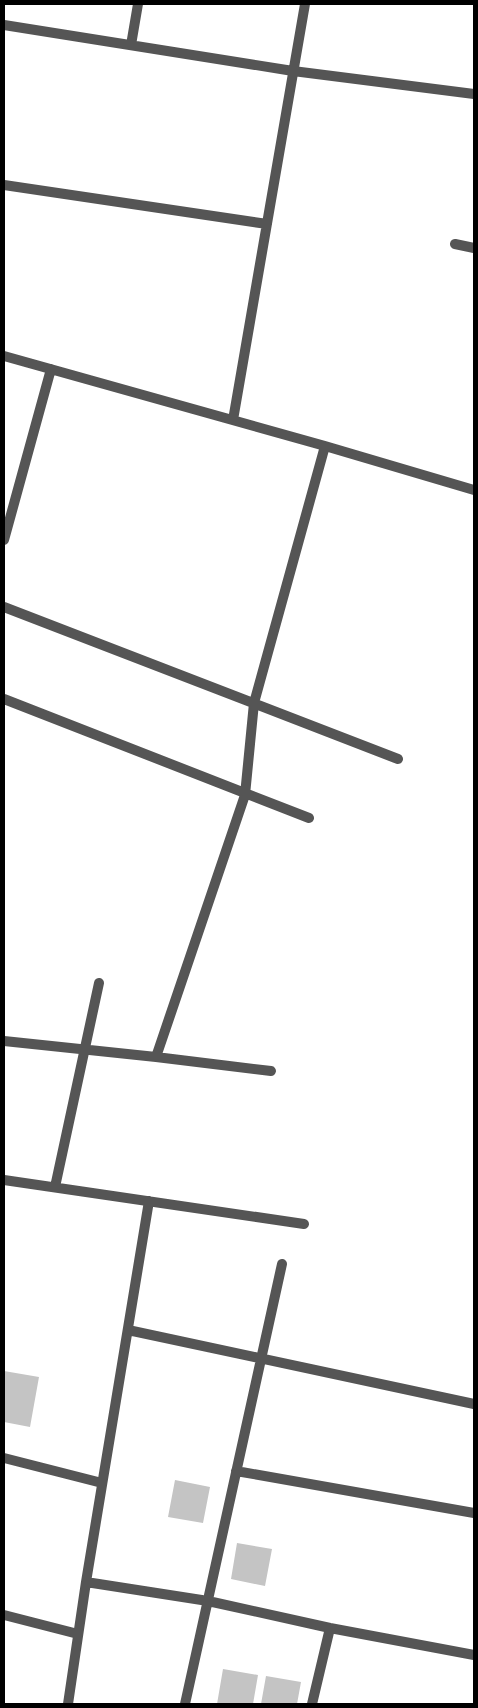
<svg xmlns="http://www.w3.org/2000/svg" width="478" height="1708" viewBox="0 0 478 1708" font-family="'Varela Round',sans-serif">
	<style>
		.building { fill: #c4c4c4 }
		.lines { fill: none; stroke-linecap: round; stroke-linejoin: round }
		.minor { stroke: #555; stroke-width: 10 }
	</style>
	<rect width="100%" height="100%" fill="#fff"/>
	<path class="building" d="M4 1371 39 1377 30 1427 4 1422Z
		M175 1480 210 1487 203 1523 168 1517Z
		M237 1543 272 1549 265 1586 231 1579Z
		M223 1669 258 1675 253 1704H217Z
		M266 1676 301 1682 297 1704H261Z"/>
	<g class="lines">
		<path class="minor" d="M4 25 293 71 474 94
			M131 45 138 4
			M4 185 267 224
			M455 244 474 248
			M4 356 325 446 474 490
			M233 420 305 4
			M4 540 51 369
			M4 607 398 759
			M4 699 309 818
			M4 1041 156 1057 271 1071
			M156 1057 245 795 254 703 325 446
			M4 1180 304 1224
			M55 1187 99 983
			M128 1330 474 1404
			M4 1458 102 1483
			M236 1471 474 1513
			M86 1582 208 1601 330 1628 474 1655
			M4 1615 78 1634
			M68 1704 86 1582 149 1201
			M185 1704 282 1264
			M312 1704 330 1628"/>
	</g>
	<rect width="478" height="1708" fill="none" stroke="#000000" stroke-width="10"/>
</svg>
